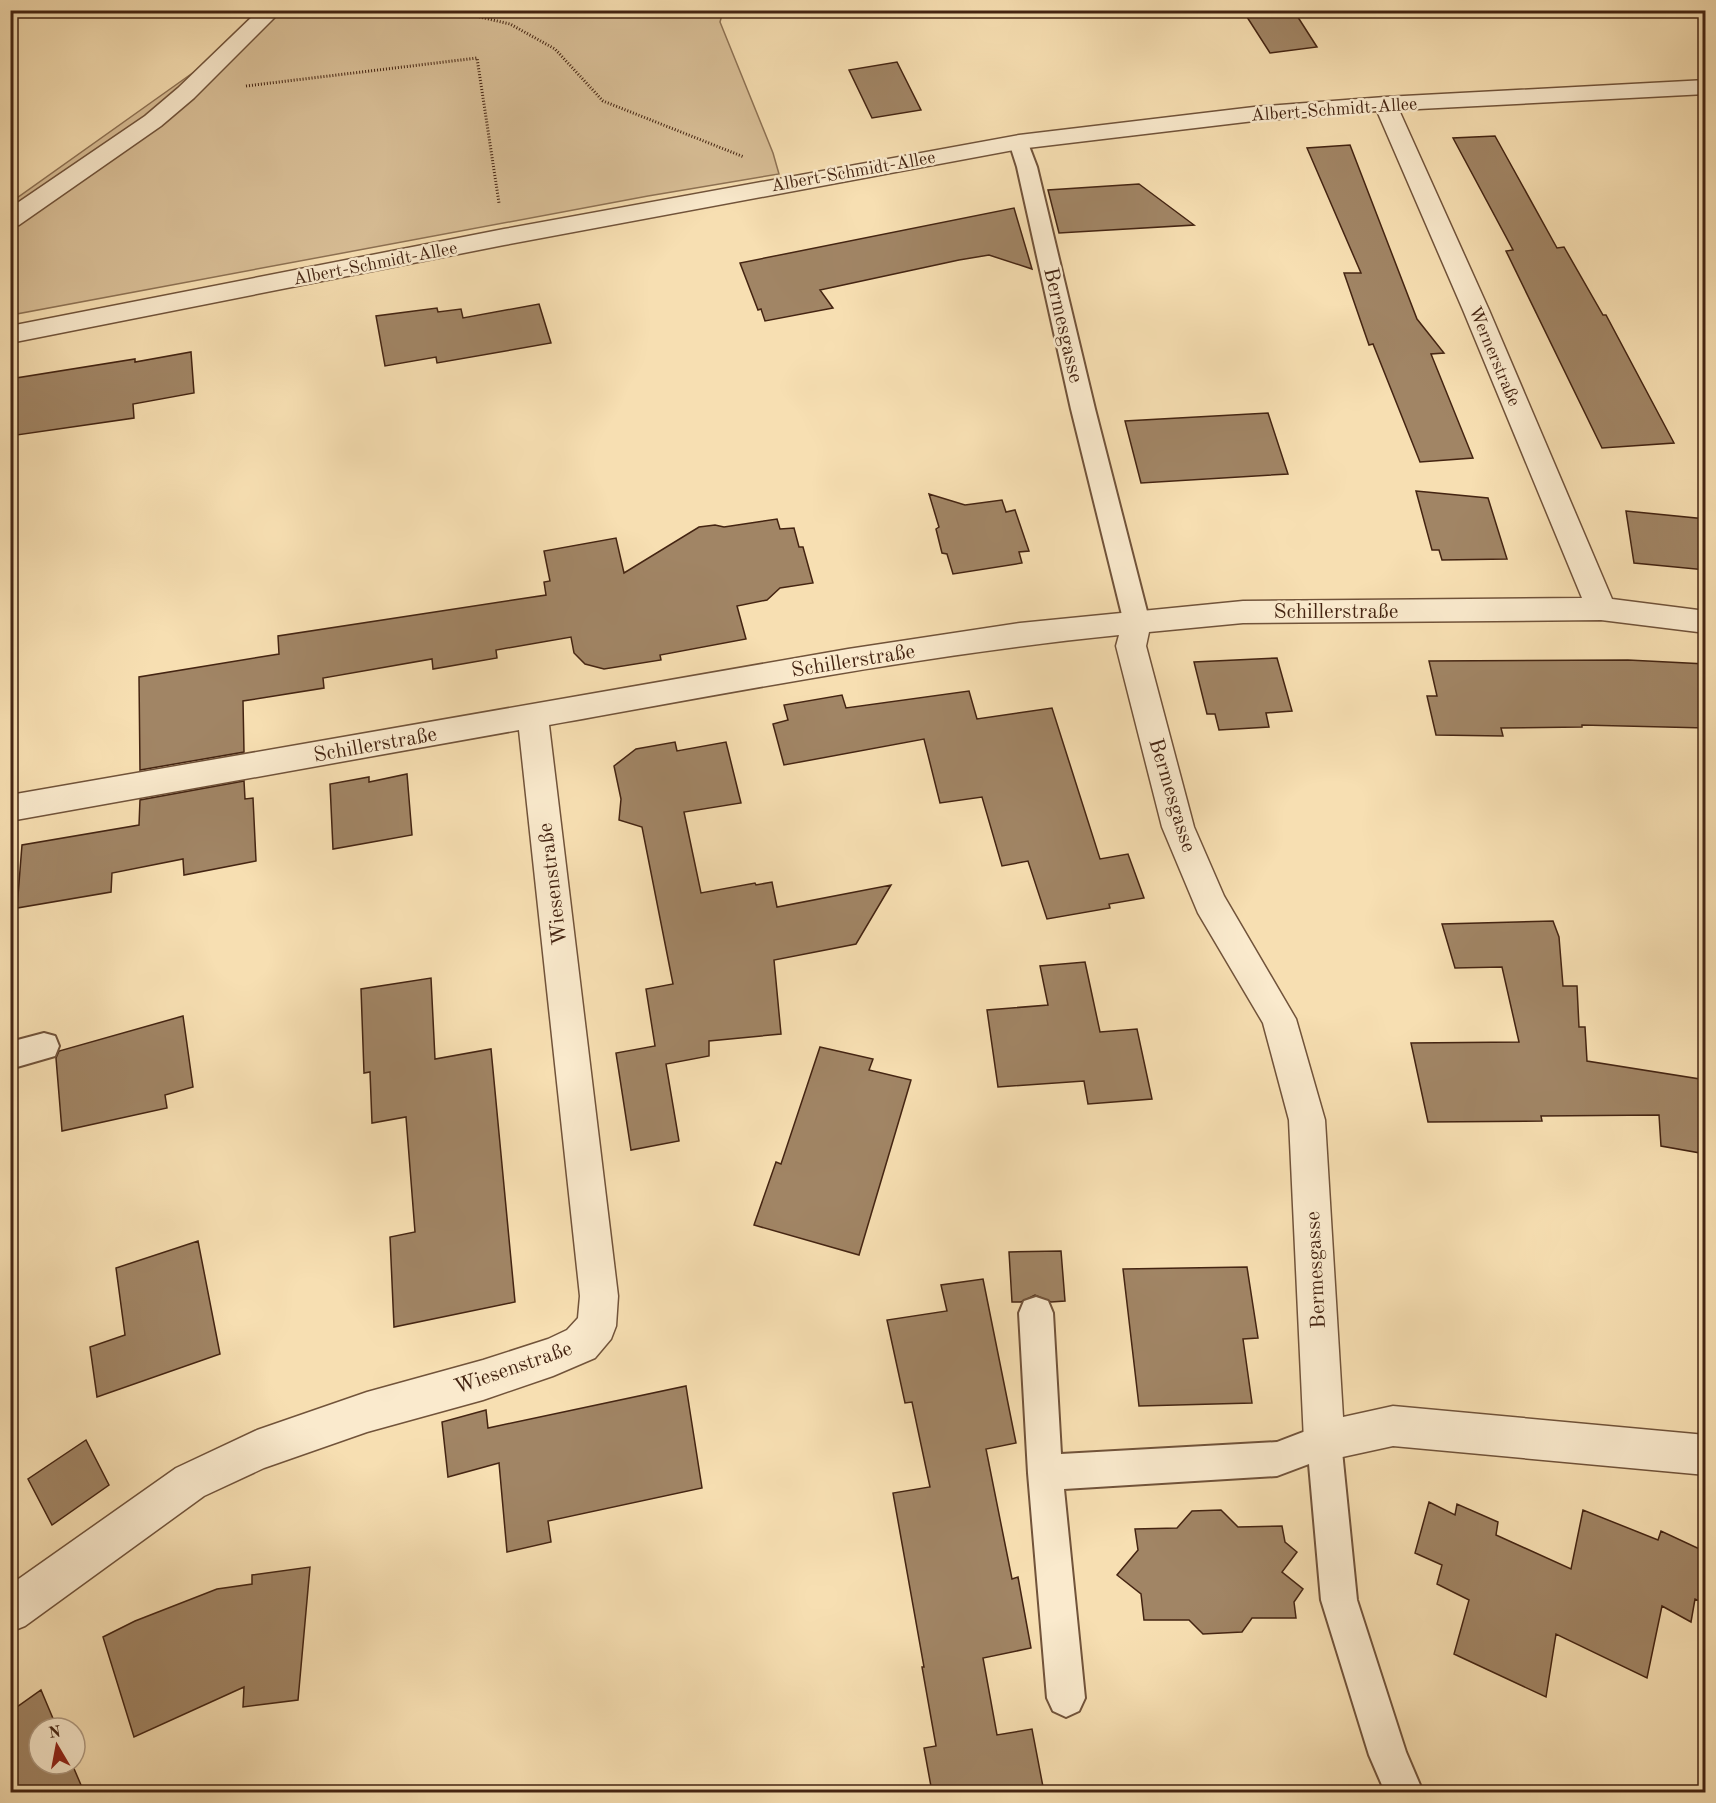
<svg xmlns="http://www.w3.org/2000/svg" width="1716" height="1803" viewBox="0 0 1716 1803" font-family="'Old Standard TT',serif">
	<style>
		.green { fill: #d9bf97; stroke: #8e7254; stroke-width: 1.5 }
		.building { fill: #a18565; stroke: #442412; stroke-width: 1.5 }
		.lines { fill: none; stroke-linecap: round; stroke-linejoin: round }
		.lane-casing { stroke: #71533a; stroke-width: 4 }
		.street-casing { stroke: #71533a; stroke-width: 3 }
		.path { stroke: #442412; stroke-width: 3; stroke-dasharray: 1 2; stroke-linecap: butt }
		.lane { fill: #faeacd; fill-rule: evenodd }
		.street { fill: #faeacd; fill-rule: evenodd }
		.labels { text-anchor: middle; stroke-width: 5; stroke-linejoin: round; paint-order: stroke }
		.far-street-label { font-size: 18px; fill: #442412; stroke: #faeacd }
		.street-label { font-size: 21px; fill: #442412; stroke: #faeacd }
	</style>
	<rect width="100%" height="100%" fill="#f7dfb2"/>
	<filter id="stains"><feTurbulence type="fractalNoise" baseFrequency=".00333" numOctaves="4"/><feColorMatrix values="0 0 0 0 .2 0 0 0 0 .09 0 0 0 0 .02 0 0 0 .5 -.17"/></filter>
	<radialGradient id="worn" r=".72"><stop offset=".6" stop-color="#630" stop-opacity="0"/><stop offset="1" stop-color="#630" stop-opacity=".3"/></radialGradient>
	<path class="green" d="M271 10 723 11 720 22 773 153 779 174 648 196 11 315 10 203 201 67Z"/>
	<path class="building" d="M1294 11 1317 47 1270 53 1247 17Z
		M897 62 921 110 872 118 849 70Z
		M1495 136 1557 248 1564 247 1603 315H1606L1674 443 1602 448 1506 251 1513 250 1453 138Z
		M1350 145 1417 319 1444 353 1431 354 1473 458 1420 462 1373 344 1369 345 1344 273H1361L1307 148Z
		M1139 184 1194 225 1059 233 1048 190Z
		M1014 208 1032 269 989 255 959 260 820 290 833 308 765 321 761 309 758 310 740 263Z
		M539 304 551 343 437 363 436 357 385 366 376 316 437 308 438 312 461 309 463 318Z
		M191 352 194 393 133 404 134 418 10 436V379L135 359V362Z
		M1268 413 1288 474 1141 483 1125 421Z
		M1416 491 1488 498 1507 559 1442 560 1439 550H1432Z
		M929 494 965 505 1002 500 1006 512 1015 510 1029 551 1019 552 1022 563 953 574 947 554 942 553 936 529 939 527Z
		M1626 511 1706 519V570L1634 563Z
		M777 519 780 529 794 528 799 547H803L813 583 780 588 767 600 737 606 746 639 660 655 661 660 604 669 585 664 574 653 571 637 496 650 497 658 433 669 432 659 323 678 324 688 243 701 244 752 140 770 139 677 279 654 278 636 546 595 544 582 550 581 544 551 616 538 624 573 699 527 715 525 724 527Z
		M1277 658 1292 711 1266 713 1269 727 1219 730 1215 714H1207L1194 662Z
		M1628 660 1706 664V728L1582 725V727L1501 728 1503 736 1436 735 1427 696H1437L1429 661Z
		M969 691 977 719 1052 708 1100 859 1128 854 1144 898 1109 904 1110 908 1047 919 1028 861 1002 866 982 797 940 803 924 739 784 765 773 724 788 720 784 705 842 695 846 708Z
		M675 742 677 751 726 742 741 803 684 812 701 893 755 883 756 885 772 882 777 907 891 885 856 944 774 960 781 1034 709 1041V1056L666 1064 679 1141 631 1150 616 1053 655 1046 646 989 673 984 642 827 619 820 621 799 614 766 636 749Z
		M407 774 412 835 333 849 330 784 369 777V782Z
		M244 781 245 799 253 798 256 861 184 875 183 859 112 873 111 892 17 908 22 845 139 825 140 800Z
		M1553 921 1559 937 1563 986H1577L1579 1027H1585L1587 1061 1706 1080V1154L1661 1146 1659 1115 1541 1116 1542 1121 1428 1122 1411 1043 1519 1042 1502 967 1455 968 1442 924Z
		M1085 962 1100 1032 1137 1029 1152 1099 1088 1104 1084 1081 998 1087 987 1010 1048 1005 1040 966Z
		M431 978 435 1059 491 1049 515 1302 394 1327 390 1237 415 1232 406 1117 372 1123 370 1072 364 1073 361 989Z
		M183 1016 193 1087 165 1095 167 1108 62 1131 56 1058 59 1051Z
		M820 1047 873 1059 869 1070 911 1080 859 1255 754 1225 776 1162 781 1164Z
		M198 1241 220 1354 97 1397 90 1347 125 1335 116 1268Z
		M1061 1251 1065 1301 1051 1302 1035 1295 1021 1302H1012L1009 1252Z
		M1247 1267 1258 1338 1243 1339 1252 1403 1139 1406 1123 1269Z
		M983 1279 1016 1443 986 1449 1012 1579 1018 1577 1031 1648 983 1658 997 1735 1032 1729 1044 1792H932L924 1748 936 1746 922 1667H924L893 1493 930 1487 912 1402 905 1403 887 1320 947 1311 941 1285Z
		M686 1386 702 1488 548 1521 551 1542 507 1552 499 1463 448 1477 442 1422 486 1410 488 1428Z
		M86 1440 109 1485 52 1525 28 1479Z
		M1429 1502 1455 1515 1457 1504 1498 1522 1496 1535 1571 1569 1583 1510 1658 1540 1661 1531 1706 1552V1604L1695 1599 1691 1622 1662 1606 1647 1678 1556 1634 1546 1697 1454 1654 1469 1600 1437 1584 1442 1565 1415 1553Z
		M1221 1510 1238 1527 1282 1526 1285 1542 1297 1552 1282 1572 1303 1589 1294 1602 1296 1618H1252L1242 1632 1203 1634 1189 1620H1144L1141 1594 1117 1575 1138 1550 1135 1529 1177 1528 1192 1511Z
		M310 1567 298 1700 243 1707 244 1687 134 1737 103 1637 135 1621 217 1589 252 1584V1575Z
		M41 1690 57 1728H39V1764H72L84 1792H10V1712Z"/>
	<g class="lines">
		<g class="lane-casing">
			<path id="lane" d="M1019 136 1026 138 1037 167 1095 409 1150 623 1146 630 1137 633 1128 630 1124 623 1071 409 1017 167 1009 142 1012 138Z
				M44 1033 55 1036 59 1046 55 1056 10 1069V1042Z
				M1036 1297 1048 1301 1053 1313 1061 1454 1277 1442 1324 1424 1336 1429 1341 1441 1357 1600 1406 1752 1423 1792H1385L1369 1755 1321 1600 1309 1464 1277 1476 1064 1489 1085 1698 1079 1711 1066 1717 1053 1711 1047 1698 1028 1473 1019 1313 1024 1301Z"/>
		</g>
		<g class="street-casing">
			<path id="street" d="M259 10H282L194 98 161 126 19 225 10 227V208L145 116 178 88Z
				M1706 80V94L1399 110 1489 310 1612 599 1706 611V633L1601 620 1243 623 1149 632 1146 646 1194 827 1224 896 1296 1019 1325 1120 1343 1417 1393 1406 1706 1435V1475L1393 1446 1324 1461 1310 1455 1304 1441 1289 1120 1263 1023 1198 913 1162 827 1116 646 1119 635C928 654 739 691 549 725L618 1296 616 1326 611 1339 595 1358 553 1376 483 1400 367 1432 264 1468 204 1496 25 1626 10 1632V1585L176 1468 257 1430 367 1392 483 1360 548 1339 567 1330 578 1318 580 1296 519 730 10 821V795L848 649 1020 623 1243 601 1582 598 1463 310 1377 111 1254 121 1019 149 504 245 10 343V326L504 229 1019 135 1254 107 1385 97Z"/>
		</g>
		<path class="path" d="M450 10 510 24 555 49 603 101 744 157
			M246 86 477 58 499 203"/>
		<use href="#lane" class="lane"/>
		<use href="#street" class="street"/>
	</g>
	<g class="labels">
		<g class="far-street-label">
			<text transform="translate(1334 109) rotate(-4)" y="6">Albert-Schmidt-Allee</text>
			<text transform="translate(853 171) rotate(-10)" y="6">Albert-Schmidt-Allee</text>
			<text transform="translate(375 263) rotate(-11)" y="6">Albert-Schmidt-Allee</text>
			<text transform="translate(1495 356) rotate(67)" y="6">Wernerstraße</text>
		</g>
		<g class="street-label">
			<text transform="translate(1064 325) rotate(77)" y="7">Bermesgasse</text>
			<text x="1336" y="618">Schillerstraße</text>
			<text transform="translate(853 660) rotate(-9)" y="7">Schillerstraße</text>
			<text transform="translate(375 744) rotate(-10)" y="7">Schillerstraße</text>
			<text transform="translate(1173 795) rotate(73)" y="7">Bermesgasse</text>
			<text transform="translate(552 884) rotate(-97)" y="7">Wiesenstraße</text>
			<text transform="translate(1315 1270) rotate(-93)" y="7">Bermesgasse</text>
			<text transform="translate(513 1367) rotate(-19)" y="7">Wiesenstraße</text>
		</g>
	</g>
	<rect width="1716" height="1803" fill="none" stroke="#f7dfb2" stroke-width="36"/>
	<rect x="12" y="12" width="1692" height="1779" fill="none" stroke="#442412" stroke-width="3"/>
	<rect x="18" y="18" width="1680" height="1767" fill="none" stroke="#442412" stroke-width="1.5"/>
	<g transform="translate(57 1746) rotate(350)"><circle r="28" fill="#faeacd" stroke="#b19b82" stroke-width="1.5"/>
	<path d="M0-4.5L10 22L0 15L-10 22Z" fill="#8f2418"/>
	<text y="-9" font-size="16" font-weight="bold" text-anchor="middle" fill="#442412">N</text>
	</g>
	<rect width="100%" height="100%" filter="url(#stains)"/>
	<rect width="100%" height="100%" fill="url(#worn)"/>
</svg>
